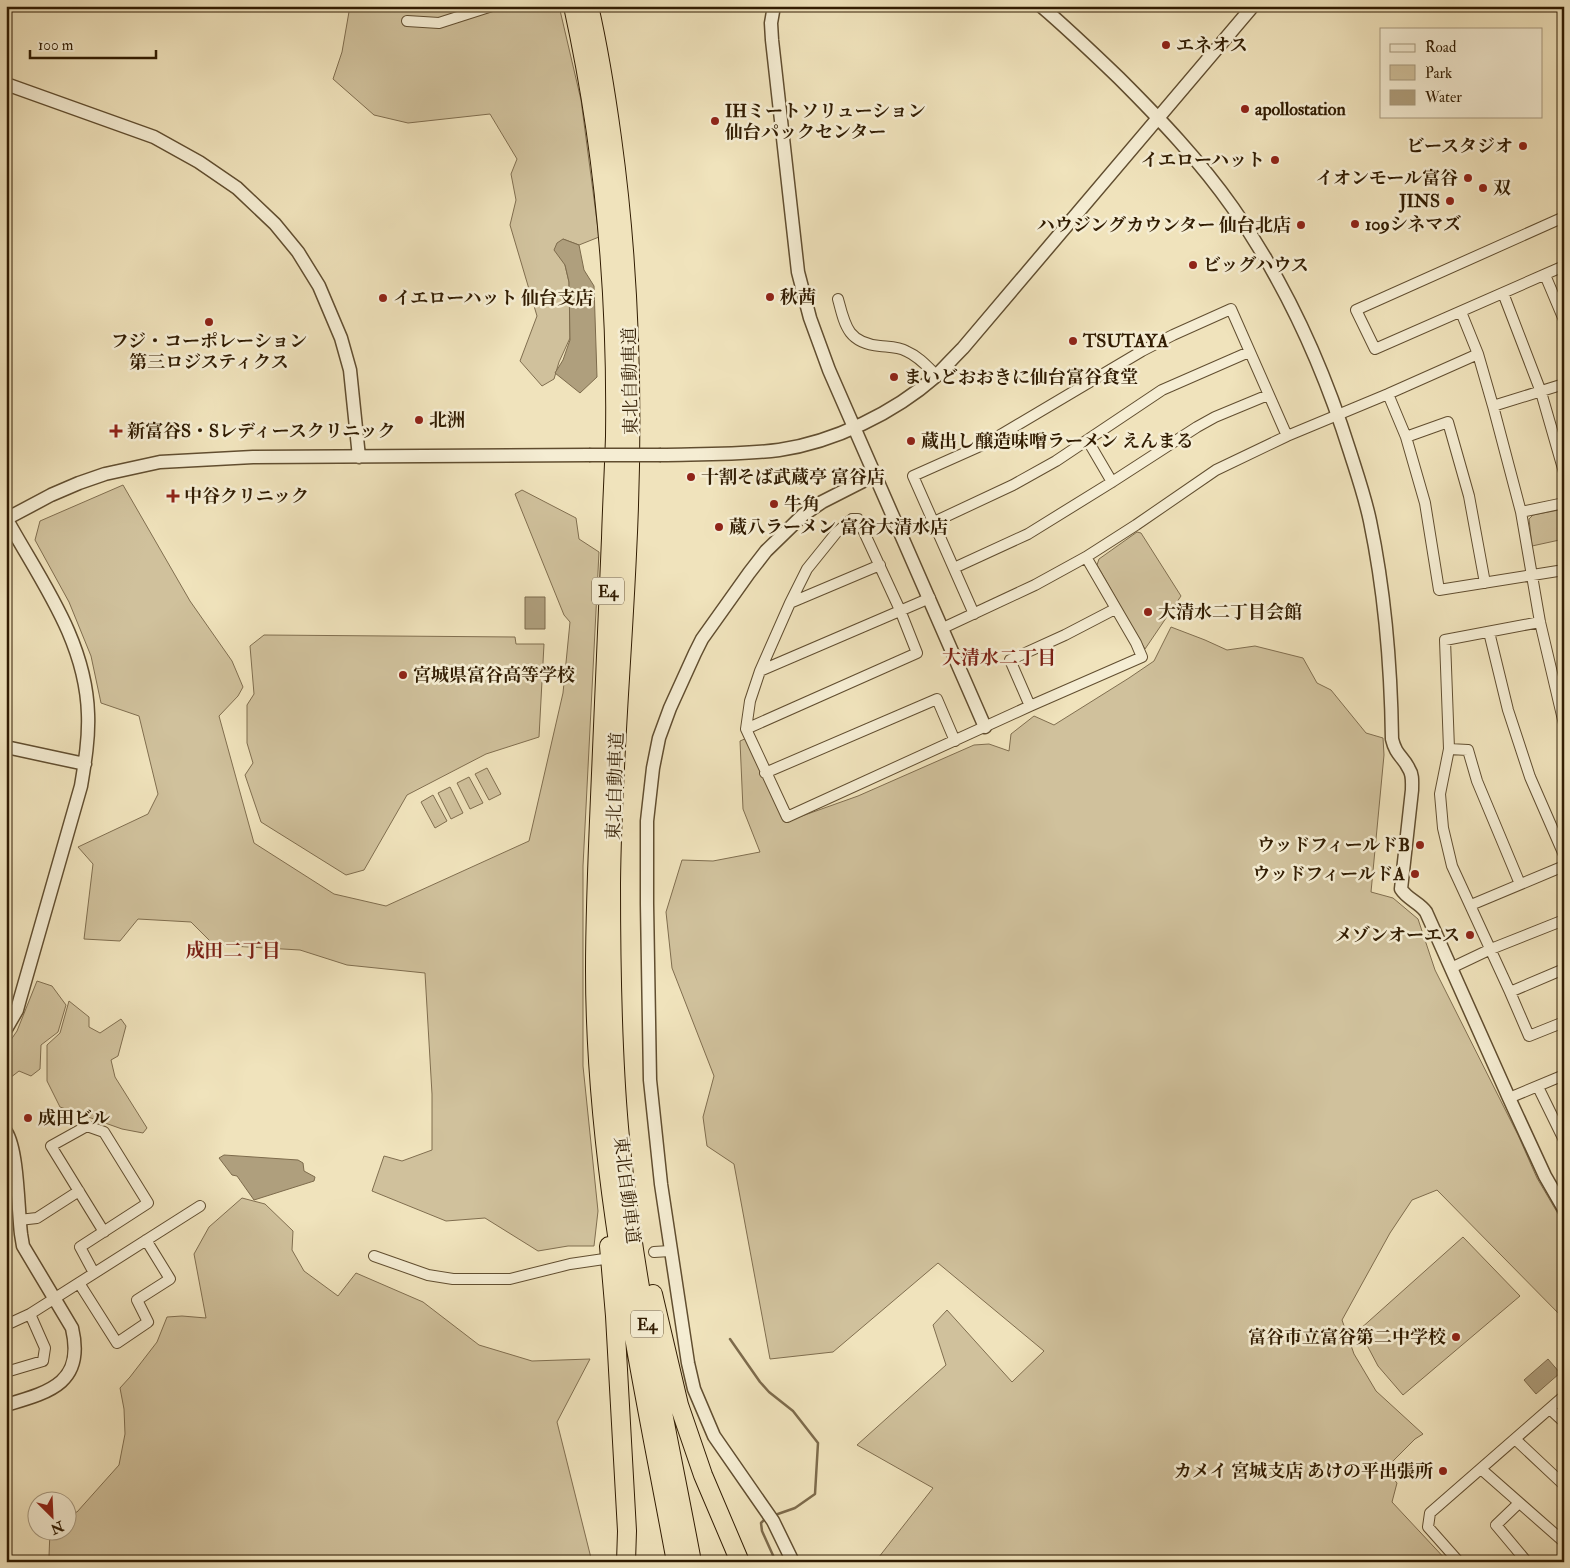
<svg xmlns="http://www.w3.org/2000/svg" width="1570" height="1568" viewBox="0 0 1570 1568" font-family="'IM FELL Double Pica','Noto Serif JP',serif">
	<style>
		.green { fill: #d0c19c; stroke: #806e4f }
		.water { fill: #af9f7d; stroke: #7d6b4c }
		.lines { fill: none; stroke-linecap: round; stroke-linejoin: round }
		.stream { stroke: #7d6b4c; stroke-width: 2.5 }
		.minor-casing { stroke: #614e30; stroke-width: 12 }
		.tertiary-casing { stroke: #614e30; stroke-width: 15 }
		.motorway-casing { stroke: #311c02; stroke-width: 20 }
		.minor { stroke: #f5edd3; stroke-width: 10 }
		.tertiary { stroke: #f5edd3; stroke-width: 12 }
		.motorway { stroke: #f0e3bc; stroke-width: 18 }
		.tertiary-bridge-casing { stroke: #614e30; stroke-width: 15; stroke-linecap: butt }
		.tertiary-bridge { stroke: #f5edd3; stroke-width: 12 }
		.poi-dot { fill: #8f2418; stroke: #f5edd3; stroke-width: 2 }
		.labels { text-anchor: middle; stroke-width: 5; stroke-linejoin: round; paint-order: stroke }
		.shield { fill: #f5edd3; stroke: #6c5b41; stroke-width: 1 }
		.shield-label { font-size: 16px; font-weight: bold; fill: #311c02 }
		.poi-label { font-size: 18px; font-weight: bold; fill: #311c02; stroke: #f5edd3; text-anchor: start }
		.street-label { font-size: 18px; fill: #311c02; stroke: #f5edd3 }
		.neighbourhood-label { font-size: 19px; font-weight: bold; fill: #7a1f14; stroke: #f5edd3 }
	</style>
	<rect width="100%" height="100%" fill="#f0e3bc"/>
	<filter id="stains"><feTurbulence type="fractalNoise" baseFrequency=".004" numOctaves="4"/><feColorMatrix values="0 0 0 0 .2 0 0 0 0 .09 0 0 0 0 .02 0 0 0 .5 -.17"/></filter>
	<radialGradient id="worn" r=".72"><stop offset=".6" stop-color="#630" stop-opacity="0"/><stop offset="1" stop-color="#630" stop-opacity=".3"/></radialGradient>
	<path class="green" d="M350 6H559L581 100 599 237 579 245 563 239 565 265 569 282 570 338 559 362 554 379 542 386 520 361 537 316 510 225 516 200 511 174 517 159 490 114 408 123 374 115 333 79 342 52Z
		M123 485 190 601 232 661 243 687 238 696 219 716 254 843 334 894 386 906 529 841 563 693 570 622 564 615 515 494 522 490 576 518 579 539 599 552 583 866V1066L598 1211 594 1246H568L538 1251 485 1218 446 1221 372 1191 384 1156 402 1161 432 1150V1094L425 973 347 965 300 950 214 945 191 922 138 919 120 941 84 939 93 864 78 847 148 814 158 794 139 716 101 703 91 656 69 602 35 540 40 521Z
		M1564 509V539L1532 546 1529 519 1533 515Z
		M1137 532 1141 533 1181 596 1145 649 1097 565 1099 559Z
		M1171 627 1205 640 1227 650 1255 646 1303 658 1317 683 1331 690 1366 733 1383 738 1384 755 1371 892 1393 898 1418 919 1435 970 1518 1135 1537 1178 1564 1224V1319L1437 1190 1412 1200 1390 1233 1342 1320 1354 1354 1376 1391 1423 1434 1415 1439 1385 1469 1397 1483 1392 1502 1448 1562H875L933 1488 857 1445 946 1365 933 1325 947 1310 1012 1382 1044 1351 938 1263 833 1352 770 1359 734 1164 707 1146 703 1117 714 1076 672 968 666 912 682 860 713 861 760 852 743 809 740 741 747 738 785 822 858 796 974 745 989 744 1009 751 1011 734 1034 716 1054 725 1129 678 1154 661Z
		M264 635 515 637 516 644H544L539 737 486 754 407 795 364 870 346 875 261 822 245 775 253 763 247 743V705L254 694 250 646Z
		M487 768 501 794 489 800 475 774Z
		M469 777 483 803 470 809 457 783Z
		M450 787 463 813 451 819 438 793Z
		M433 795 447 821 435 828 421 802Z
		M37 981 52 986 66 1005 58 1032 41 1045 40 1069 31 1076 19 1071 6 1081V1047L17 1031Z
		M69 1001 89 1017V1027L100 1033 121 1019 126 1026 118 1056 111 1060 115 1077 147 1128 143 1133 122 1129 60 1107 47 1081V1045L60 1033Z
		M242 1198 265 1204 293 1231 292 1250 304 1271 338 1296 356 1273 423 1302 479 1345 532 1361 590 1359 557 1422 592 1562H53L49 1556 50 1531 68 1530V1514L77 1512 119 1465 125 1434 124 1409 120 1388 130 1377 157 1342 167 1317 182 1316 206 1318 194 1254 209 1227Z
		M1463 1237 1520 1296 1403 1395 1378 1366 1359 1330Z"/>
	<path class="water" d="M563 239 579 245 584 270 594 286 597 377 580 393 555 373 563 360 570 340 569 282 565 265 554 250 557 243Z
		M525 597H545V629H525Z
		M224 1155 298 1160 303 1163 304 1171 315 1177 314 1181 254 1200 237 1176 232 1175 219 1158Z
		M1548 1359 1560 1373 1536 1394 1524 1380Z"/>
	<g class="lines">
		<path class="stream" d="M730 1339 760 1382 769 1392 793 1411 818 1443 815 1494 795 1508 775 1515
			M765 1519 761 1523 762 1531 776 1562"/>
		<g class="minor-casing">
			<path id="minor" d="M407 21 439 23 492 6
				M1564 217 1356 310 1375 349 1564 266
				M1545 275 1564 320
				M1503 293 1541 392 1564 472
				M838 299C845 326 848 343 880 346 888 347 899 347 906 351 918 356 927 366 936 375
				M1461 312 1478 354 1493 406 1521 512 1540 622 1564 724
				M1388 394 1406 437 1425 503 1439 590 1564 570
				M1493 406 1564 384
				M1406 437 1448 422 1469 496 1485 583
				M1088 441 1112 482
				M1521 512 1564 503
				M934 522 1013 485 1056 461 1162 390 1249 352
				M954 568 1028 534 1112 482 1197 427 1215 417 1268 395
				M790 603 880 565
				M974 614 913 476 987 443 1142 351 1173 335 1231 309 1287 436
				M1540 622 1445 640 1449 749 1440 794 1443 828 1452 866 1510 992 1529 1036 1564 1022
				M943 628 1035 585 1086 557 1136 525 1216 470 1287 436 1388 394 1478 354
				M1489 632 1508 710 1530 777 1564 855
				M760 671 930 598
				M1030 706 1010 660 1065 635 1115 609
				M746 729 917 653 900 610 858 519H852L836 533 807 569 790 603 760 671 750 701 746 729 787 817 1030 706 1142 657 1136 643 1086 557
				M1449 749 1468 750 1477 781 1520 884
				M765 773 937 699 955 741
				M1471 905 1564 866
				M1451 968 1491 949 1564 920
				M1510 992 1564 969
				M1538 1087 1564 1140
				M1509 1098 1564 1075
				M19 1220 37 1218 79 1191
				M654 1252 670 1251
				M374 1256 428 1275 453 1279H510L570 1264 604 1259
				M94 1273 80 1247 148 1203 104 1132 87 1126 51 1146 104 1232
				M79 1283 117 1343 148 1322 137 1300 170 1279 146 1240
				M6 1325 30 1314 200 1206
				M6 1372 43 1361 45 1348 30 1314
				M1550 1409 1564 1422
				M1515 1439 1564 1485
				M1481 1469 1564 1542
				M1519 1503 1496 1525 1527 1562
				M1459 1562 1428 1527 1430 1513 1564 1396"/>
		</g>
		<g class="tertiary-casing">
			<path id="tertiary" d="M774 6 771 23 772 40 798 272 810 318 829 370 985 727
				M1041 6C1068 29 1093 53 1119 78 1160 119 1200 161 1233 208 1285 282 1323 366 1350 452 1357 474 1365 497 1370 521 1385 593 1391 666 1392 739 1396 756 1403 756 1409 769 1413 775 1412 782 1412 790L1401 889C1407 899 1420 903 1426 912L1509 1098 1545 1176 1564 1209
				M6 84 154 137 199 162 237 188 275 224 298 252 319 286 341 338 350 370 359 457
				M661 455C700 454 740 455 779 450 834 442 894 413 936 376 945 367 954 357 963 348L1253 6
				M6 518C40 580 86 640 88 714 89 738 85 762 81 786L20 999 17 1010 6 1029
				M6 519 51 495 79 483 105 474 160 462 253 457 589 455
				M6 747 85 764
				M6 1132C18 1150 18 1210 21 1234L23 1246 72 1328C85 1383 50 1392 6 1405
				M793 1562 773 1521 714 1436 694 1389 688 1363 661 1184 650 1080 647 904V821L653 768 659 738 670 708 695 653 702 639 749 573 766 551 803 515 822 502 875 475"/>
		</g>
		<g class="motorway-casing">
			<path id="motorway" d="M573 6C604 147 617 292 615 436 614 470 612 504 611 538 608 609 605 680 602 750 599 824 595 897 595 970 595 1169 640 1367 676 1562
				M589 6C599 50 606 94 612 138 631 276 634 415 627 554 622 664 612 774 611 884 611 965 612 1047 619 1127 632 1274 665 1418 692 1562
				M609 1246 615 1316 627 1531 626 1562
				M653 1294 679 1405 703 1475 740 1562"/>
		</g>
		<use href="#minor" class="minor"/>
		<use href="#tertiary" class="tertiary"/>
		<use href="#motorway" class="motorway"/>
		<g class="tertiary-bridge-casing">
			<path id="tertiary-bridge" d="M589 455H661"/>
		</g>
		<use href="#tertiary-bridge" class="tertiary-bridge"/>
	</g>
	<g class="poi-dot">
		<circle cx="1166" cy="45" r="5"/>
		<circle cx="1245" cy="109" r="5"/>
		<circle cx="715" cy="121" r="5"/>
		<circle cx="1523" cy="146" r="5"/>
		<circle cx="1275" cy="160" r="5"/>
		<circle cx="1468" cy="178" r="5"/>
		<circle cx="1483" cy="188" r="5"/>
		<circle cx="1450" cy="201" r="5"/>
		<circle cx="1355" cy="224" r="5"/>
		<circle cx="1301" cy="225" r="5"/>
		<circle cx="1193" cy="265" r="5"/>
		<circle cx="770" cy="297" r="5"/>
		<circle cx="383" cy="298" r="5"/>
		<circle cx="209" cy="322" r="5"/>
		<circle cx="1073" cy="341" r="5"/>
		<circle cx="894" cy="377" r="5"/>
		<circle cx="419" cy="420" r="5"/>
		<path d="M113.5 423.5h5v5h5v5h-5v5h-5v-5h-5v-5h5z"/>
		<circle cx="911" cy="441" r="5"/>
		<circle cx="691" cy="477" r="5"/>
		<path d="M170.5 488.5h5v5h5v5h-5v5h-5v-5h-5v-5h5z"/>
		<circle cx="774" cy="504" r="5"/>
		<circle cx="719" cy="527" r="5"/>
		<circle cx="1148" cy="612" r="5"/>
		<circle cx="403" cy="675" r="5"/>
		<circle cx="1420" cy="845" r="5"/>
		<circle cx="1415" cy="874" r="5"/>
		<circle cx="1470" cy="935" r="5"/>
		<circle cx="28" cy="1118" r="5"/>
		<circle cx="1456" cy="1337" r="5"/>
		<circle cx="1443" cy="1471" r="5"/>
	</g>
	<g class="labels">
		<g class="shield">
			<rect x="592" y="577.5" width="32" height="27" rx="4"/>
			<rect x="631" y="1310.5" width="32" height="27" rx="4"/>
		</g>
		<g class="shield-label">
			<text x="608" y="597">E4</text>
			<text x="647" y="1330">E4</text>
		</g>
		<g class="poi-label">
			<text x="1176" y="51">エネオス</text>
			<text x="1255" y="115">apollostation</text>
			<text x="725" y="117">IHミートソリューション<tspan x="725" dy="21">仙台パックセンター</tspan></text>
			<text x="1513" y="152" text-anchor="end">ビースタジオ</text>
			<text x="1265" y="166" text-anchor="end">イエローハット</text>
			<text x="1458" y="184" text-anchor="end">イオンモール富谷</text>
			<text x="1493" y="194">双</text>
			<text x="1440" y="207" text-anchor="end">JINS</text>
			<text x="1365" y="230">109シネマズ</text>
			<text x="1291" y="231" text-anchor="end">ハウジングカウンター 仙台北店</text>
			<text x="1203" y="271">ビッグハウス</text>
			<text x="780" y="303">秋茜</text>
			<text x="393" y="304">イエローハット 仙台支店</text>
			<text x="209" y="347" text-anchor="middle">フジ・コーポレーション<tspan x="209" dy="21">第三ロジスティクス</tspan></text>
			<text x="1083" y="347">TSUTAYA</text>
			<text x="904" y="383">まいどおおきに仙台富谷食堂</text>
			<text x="429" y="426">北洲</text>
			<text x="127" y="437">新富谷S・Sレディースクリニック</text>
			<text x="921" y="447">蔵出し醸造味噌ラーメン えんまる</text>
			<text x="701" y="483">十割そば武蔵亭 富谷店</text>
			<text x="184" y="502">中谷クリニック</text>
			<text x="784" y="510">牛角</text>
			<text x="729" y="533">蔵八ラーメン 富谷大清水店</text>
			<text x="1158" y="618">大清水二丁目会館</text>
			<text x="413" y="681">宮城県富谷高等学校</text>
			<text x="1410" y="851" text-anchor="end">ウッドフィールドB</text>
			<text x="1405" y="880" text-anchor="end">ウッドフィールドA</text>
			<text x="1460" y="941" text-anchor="end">メゾンオーエス</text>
			<text x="38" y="1124">成田ビル</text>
			<text x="1446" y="1343" text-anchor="end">富谷市立富谷第二中学校</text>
			<text x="1433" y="1477" text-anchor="end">カメイ 宮城支店 あけの平出張所</text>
		</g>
		<g class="street-label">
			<text transform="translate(630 381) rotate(-91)" y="6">東北自動車道</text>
			<text transform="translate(615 786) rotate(-88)" y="6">東北自動車道</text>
			<text transform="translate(627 1190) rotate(83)" y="6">東北自動車道</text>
		</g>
		<g class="neighbourhood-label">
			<text x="999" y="664">大清水二丁目</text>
			<text x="233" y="957">成田二丁目</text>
		</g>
	</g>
	<rect width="1570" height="1568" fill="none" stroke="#f0e3bc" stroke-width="25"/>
	<rect x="8" y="8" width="1555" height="1553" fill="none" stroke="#311c02" stroke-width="2.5"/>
	<rect x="12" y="12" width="1545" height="1543" fill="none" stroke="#311c02"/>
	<rect x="1380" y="28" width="162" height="90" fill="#f5edd3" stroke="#a7997f"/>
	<rect x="1390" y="44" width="25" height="8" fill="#f5edd3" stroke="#a7997f"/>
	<text x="1425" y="52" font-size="15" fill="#311c02">Road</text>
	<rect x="1390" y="65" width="25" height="15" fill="#d0c19c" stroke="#a7997f"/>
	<text x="1425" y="78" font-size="15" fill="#311c02">Park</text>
	<rect x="1390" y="90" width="25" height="15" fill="#af9f7d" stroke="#a7997f"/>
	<text x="1425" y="102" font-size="15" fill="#311c02">Water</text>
	<g transform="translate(52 1516) rotate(156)"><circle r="24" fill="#f5edd3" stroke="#a7997f"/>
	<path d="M0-4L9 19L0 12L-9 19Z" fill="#8f2418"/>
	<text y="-8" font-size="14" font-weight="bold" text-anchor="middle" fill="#311c02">N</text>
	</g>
	<path d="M30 50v8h126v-8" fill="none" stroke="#311c02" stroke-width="2.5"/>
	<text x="38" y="50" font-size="15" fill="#311c02" stroke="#f5edd3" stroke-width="4" paint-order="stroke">100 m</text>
	<rect width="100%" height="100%" filter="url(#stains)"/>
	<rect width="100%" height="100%" fill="url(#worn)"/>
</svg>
